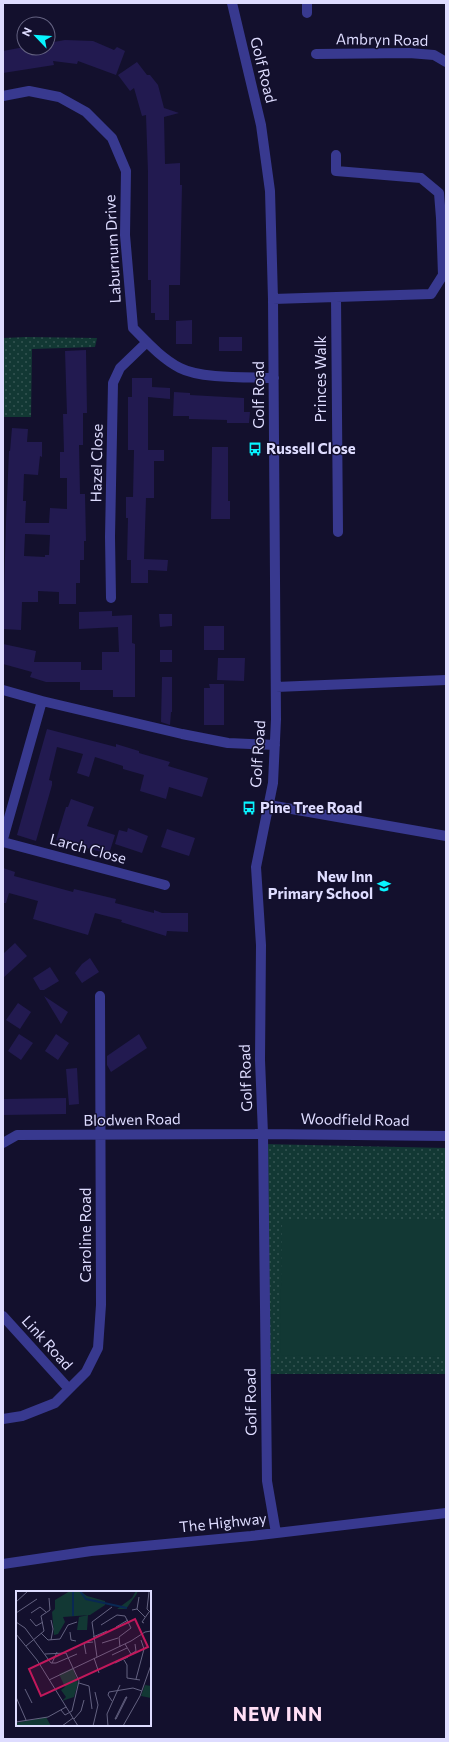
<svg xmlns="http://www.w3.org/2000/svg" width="449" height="1742" viewBox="0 0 449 1742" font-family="Commissioner,sans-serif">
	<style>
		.park { fill: url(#park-dots) }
		.pitch { fill: #123834 }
		.building { fill: #221a50; fill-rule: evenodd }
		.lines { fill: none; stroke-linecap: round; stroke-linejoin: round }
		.minor { stroke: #38398f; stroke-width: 10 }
		.labels { text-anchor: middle; stroke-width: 3; stroke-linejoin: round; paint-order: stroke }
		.street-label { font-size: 15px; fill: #dedcff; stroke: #13102d }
		.poi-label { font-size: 15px; font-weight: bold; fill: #dedcff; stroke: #13102d; text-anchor: start }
		.district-label { font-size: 19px; font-weight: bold; letter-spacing: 1px; fill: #ffdef5; stroke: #13102d }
		.inset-river { fill: none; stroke: #092853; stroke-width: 2 }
		.inset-road { fill: none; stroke: #646281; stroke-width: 1 }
		.view { fill: #c2185b; fill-opacity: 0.15; stroke: #c2185b; stroke-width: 2 }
		.inset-edge { fill: none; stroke: #dedcff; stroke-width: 2 }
	</style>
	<defs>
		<pattern id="park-dots" width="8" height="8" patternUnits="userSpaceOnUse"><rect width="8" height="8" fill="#123834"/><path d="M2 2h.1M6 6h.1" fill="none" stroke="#345452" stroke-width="1.8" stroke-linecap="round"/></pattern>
	</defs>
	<rect width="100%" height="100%" fill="#13102d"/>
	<path class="park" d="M27 337 97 338 95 347 32 349 31 417H3V338Z
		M263 1144 446 1148V1374H265Z"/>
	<path class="pitch" d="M446 1219V1357L280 1355 282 1220Z"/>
	<path class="building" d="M65 40 93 41 114 50 117 47 125 51 116 75 78 61 77 64 53 61 54 65 3 73V51L19 48H48V43Z
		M137 62 147 75H150L158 85 164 108 179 113 164 117 165 164 180 163V185H182L180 285H169V320H155V313H151V280H148V172L146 115 142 116 134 88 130 91 118 75Z
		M192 320V344H176V321Z
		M219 337H242V351H219Z
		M86 350 87 413H83V445H79L80 494H85L86 541H84V560H80V583H76V604H59V592L38 591V602H22L21 630 3 629 6 522 9 451H10L12 428 28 429 27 442H42V457L40 456 38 475 24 474 23 501H26L25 523H49L50 508 67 509V478H60V452H64L63 414H67L65 351ZM25 534 50 535 49 555H45V557L24 556Z
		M132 378H152V387L170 388V399L148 397V450H164V461H154V498H146L144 559 168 560 167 571 148 570V583H131V560H127L128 518H126V497H133L134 450H128V397H132Z
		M174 392 190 393V395L244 398V412H250L249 423H227V420L189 419V416H173Z
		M212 447H228V501H230V519H211Z
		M112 611V616L132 615V643L135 644V697H113V690H80V682H46L30 677 32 672 3 664V644L36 651 34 662H81V670H102V652H119L118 627 79 629V612Z
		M159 614H172V626L160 627Z
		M204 626H224V650H204Z
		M160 650H172V662H160Z
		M218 658H245L244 681 217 680Z
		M162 677H172V712H171L170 725 161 722Z
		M209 684H224V725H204V688H210Z
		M47 729 116 747V744L139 751V753L170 762 168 766 208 778 202 797 169 787 166 799 140 791 144 775 123 769V766L95 757 89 777 77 773 83 754 57 747 49 780 52 781V785L36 841 17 835Z
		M71 799 94 807 87 826 115 835 109 854 56 840 66 807H68Z
		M128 828 148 836 142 853 115 844 119 830 127 832Z
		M167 829 195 838 189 856 161 847Z
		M3 868 15 872 14 876 73 892 74 889 116 899 115 903 154 913V910L162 913H188V932L167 931 166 936 121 922 122 920 95 913 88 935 33 919 38 901 9 893 6 903H3Z
		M15 943 27 956 3 978V954Z
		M90 958 99 972 82 983 75 973 82 964Z
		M50 967 59 981 44 990H40L33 978Z
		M44 996 68 1012 61 1024Z
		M18 1003 31 1012 20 1029 6 1020Z
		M19 1034 33 1043 21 1060 8 1051Z
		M56 1034 69 1043 58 1060 45 1051Z
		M139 1034 147 1048 111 1072 107 1065V1056Z
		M77 1068 79 1104 69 1105 66 1069Z
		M66 1098V1114L3 1115V1099Z"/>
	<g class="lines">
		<path class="minor" d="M232 3 261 125 270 191 273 299 276 719 273 783 256 867 261 945 260 1060 263 1134 267 1481 276 1533
			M307 3V13
			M316 54 409 53 434 55 446 62
			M3 96 29 91 59 97 86 112 112 138 126 171 125 235 133 328C147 342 161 358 180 368 201 379 249 377 274 378
			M336 297 338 532
			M273 299 431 294 443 275 441 218 439 193 421 178 336 171V155
			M111 598 110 537 113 383 120 368 147 342
			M276 687 446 680
			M3 690 42 701 182 734 228 743 275 745
			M269 805 446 836
			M3 839 42 701
			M3 842 165 885
			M3 1143 17 1135 263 1134 446 1136
			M3 1316 69 1389
			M3 1419 22 1416 55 1403 86 1372 98 1348 101 1305 100 996
			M3 1564 91 1551 251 1536 446 1513"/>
	</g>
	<defs>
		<g id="bus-bare" transform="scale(1.08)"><path d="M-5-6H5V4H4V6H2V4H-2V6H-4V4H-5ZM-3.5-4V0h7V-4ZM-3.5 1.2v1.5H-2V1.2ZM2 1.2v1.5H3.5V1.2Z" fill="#08f4ff" stroke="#13102d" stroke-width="2.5" paint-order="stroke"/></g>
		<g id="school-bare" transform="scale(1.08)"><path d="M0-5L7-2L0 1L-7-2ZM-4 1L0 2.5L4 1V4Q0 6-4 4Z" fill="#08f4ff" stroke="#13102d" stroke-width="2.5" paint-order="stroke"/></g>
	</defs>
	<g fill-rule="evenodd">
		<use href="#bus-bare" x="255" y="449"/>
		<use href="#bus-bare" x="249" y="808"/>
		<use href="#school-bare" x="384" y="886"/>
	</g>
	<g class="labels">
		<g class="street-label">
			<text transform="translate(382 40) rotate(1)" y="5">Ambryn Road</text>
			<text transform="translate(263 70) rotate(76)" y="5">Golf Road</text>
			<text transform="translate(113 249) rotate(-93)" y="5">Laburnum Drive</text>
			<text transform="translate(321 379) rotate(-90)" y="5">Princes Walk</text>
			<text transform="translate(259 395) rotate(-90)" y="5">Golf Road</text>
			<text transform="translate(97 463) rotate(-89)" y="5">Hazel Close</text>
			<text transform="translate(258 754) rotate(-86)" y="5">Golf Road</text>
			<text transform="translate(88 849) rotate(15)" y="5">Larch Close</text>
			<text transform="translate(246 1078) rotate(-92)" y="5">Golf Road</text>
			<text transform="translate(132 1120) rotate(-1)" y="5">Blodwen Road</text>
			<text transform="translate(355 1120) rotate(1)" y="5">Woodfield Road</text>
			<text transform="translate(86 1235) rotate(-90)" y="5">Caroline Road</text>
			<text transform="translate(47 1343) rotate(48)" y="5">Link Road</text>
			<text transform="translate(251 1402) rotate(-91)" y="5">Golf Road</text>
			<text transform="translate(223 1523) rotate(-6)" y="5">The Highway</text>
		</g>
		<g class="poi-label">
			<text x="266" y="454">Russell Close</text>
			<text x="260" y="813">Pine Tree Road</text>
			<text x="373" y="882" text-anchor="end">New Inn<tspan x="373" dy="17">Primary School</tspan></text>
		</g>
		<g class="district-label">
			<text x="278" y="1721">NEW INN</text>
		</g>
	</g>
	<g transform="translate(16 1591)">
		<rect width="135" height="135" fill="#13102d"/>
		<path d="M129 94 135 95V107L125 105Z" fill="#123834"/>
		<path d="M54 0H64L71 5 89 10V14H99H89L74 24 47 26 49 31 42 43 38 44 36 21 39 18V9ZM120 0H122L120 4 110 18H101L116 7Z" fill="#123834"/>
		<path d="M72 24 71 39H61L63 26ZM57 77 62 92 58 106 46 110 50 106 45 99 49 96 43 83ZM30 126 35 135 0 134V132Z" fill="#123834"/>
		<path d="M53 80 58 92 50 96 44 84Z" fill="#123834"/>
		<path class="inset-river" d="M64 0 70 8 111 17M57 25V0"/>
		<path class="inset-road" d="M133 1 131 18 135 22M0 11 12 0M121 18 123 6M116 19 121 18 129 26M0 22 21 8M15 22 24 16 30 21M14 28 20 35 27 31M0 31 9 37 35 72H40L61 63M128 32 126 31 133 21M85 34 101 24 109 25 115 37 103 46 104 56M100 36 112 29M54 41 55 49 60 50M25 42 32 49 44 48 52 34 61 31M0 43 21 69 62 135M77 46 91 40M35 49 37 38 35 29M86 52 102 47M109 53 115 63 120 60 119 53M10 55 28 40 25 25 34 19 33 7M29 63 50 62 63 90 56 120 49 124 45 119M70 63 68 52 77 51M96 64 111 57M81 66 76 31 96 16M78 67 83 82M108 69 111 74V87L124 89M36 72 41 61M99 72 112 66M120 88 128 58 125 49M33 89 115 50 129 41 135 40M63 92 73 95 76 118M9 98 16 112M0 106 10 129M111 106 100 128H99L110 106ZM96 110 92 104 93 101 117 97 126 100M58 128 65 120 68 109M0 131 32 126 50 116M46 135 57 127M77 135 82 114 79 101M92 135 91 123 104 94M107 135 124 105 135 74"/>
		<path class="view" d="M119 28 132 56 25 105 13 78Z"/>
		<rect width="135" height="135" class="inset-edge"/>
	</g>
	<rect width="449" height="1742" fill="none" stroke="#dedcff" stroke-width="8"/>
	<g transform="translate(36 36) rotate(295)"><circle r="19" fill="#13102d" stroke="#646281"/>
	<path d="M0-3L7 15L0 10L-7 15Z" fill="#08f4ff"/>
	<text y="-6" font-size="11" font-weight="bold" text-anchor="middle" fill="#dedcff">N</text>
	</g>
</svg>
